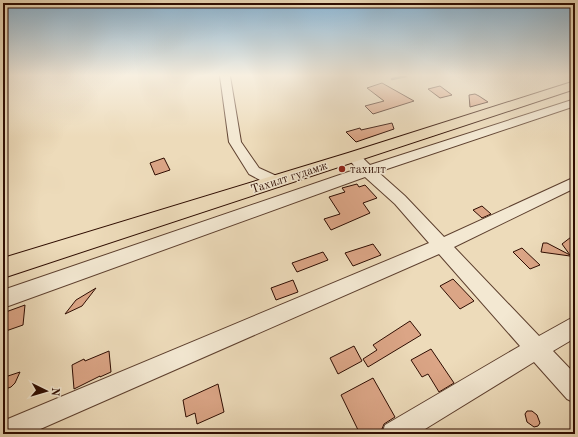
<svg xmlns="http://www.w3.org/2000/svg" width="578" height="437" viewBox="0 0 578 437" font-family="'Old Standard TT',serif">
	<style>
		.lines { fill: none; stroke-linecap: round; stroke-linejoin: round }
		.stream { stroke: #717371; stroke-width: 2.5 }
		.building { fill: #dba586; stroke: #2e0c01 }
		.minor-casing { stroke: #5e402f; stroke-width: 2 }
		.major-casing { stroke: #2e0c01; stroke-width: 2 }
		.minor { fill: #f3e8d2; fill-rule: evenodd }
		.major { fill: #eddbba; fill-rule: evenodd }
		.poi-dot { fill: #8f2418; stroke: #f3e8d2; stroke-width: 1.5 }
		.labels { text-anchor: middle; stroke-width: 3; stroke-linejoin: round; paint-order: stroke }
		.poi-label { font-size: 12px; fill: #2e0c01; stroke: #f3e8d2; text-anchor: start }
		.street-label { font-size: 12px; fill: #2e0c01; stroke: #f3e8d2 }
	</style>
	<rect width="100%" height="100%" fill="#eddbba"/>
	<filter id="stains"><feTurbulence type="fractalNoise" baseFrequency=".005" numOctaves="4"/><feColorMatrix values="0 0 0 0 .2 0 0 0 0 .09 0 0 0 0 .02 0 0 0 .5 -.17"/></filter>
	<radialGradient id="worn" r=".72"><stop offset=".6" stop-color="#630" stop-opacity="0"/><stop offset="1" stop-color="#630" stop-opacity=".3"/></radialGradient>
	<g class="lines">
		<path class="stream" d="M392 79 406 76"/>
	</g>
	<path class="building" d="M382 83 414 101 373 114 365 106 384 101 367 88Z
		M440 86 452 95 440 98 428 89Z
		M475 94 479 96 488 102 470 107 469 95Z
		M392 123 394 129 356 142 346 132 360 128 361 130Z
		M164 158 170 170 155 175 150 163Z
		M357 184 359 187 365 185 377 198 363 203 370 213 331 230 324 219 340 214 329 197 345 192 342 188Z
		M482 206 491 214 482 218 473 210Z
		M575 234V263L570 256 541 252 543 243H547L570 255 562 244Z
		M373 244 381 255 353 266 345 253Z
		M522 248 540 265 530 269 513 252Z
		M323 252 328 260 297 272 292 263Z
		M453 279 474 301 460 309 440 286Z
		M293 280 298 292 276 300 271 288Z
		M96 288 82 306 65 314 76 300Z
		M25 305 23 325 3 332V313Z
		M410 321 421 335 368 367 363 359 377 350 373 345Z
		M354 346 362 361 338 374 330 358Z
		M431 349 454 383 439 392 428 374 422 377 411 360Z
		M109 351 111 372 100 377V376L74 389 72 365 84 359 85 361Z
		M20 372 15 383 11 387 3 390 4 380 8 376Z
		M373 378 395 417 384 424 382 429 374 434H360L341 395Z
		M218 384 224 412 197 424 195 413 186 417 183 400Z
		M527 411H532L537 415 540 423 538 426 534 427 527 422 525 414Z"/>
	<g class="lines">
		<g class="minor-casing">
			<path id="minor" d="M220 76H230L241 142 259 168 281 178 283 182 281 186 276 187 271 186 249 174 229 142Z
				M575 99V106L378 172 405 196 444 237 575 177V188L454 247 539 336 575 316V338L553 351 575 374V403L567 399 534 362 417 434H382L385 425 520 346 439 254 29 434H3V421L429 243 395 204 365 177 3 308V290L357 169 347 157 349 154C359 151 363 159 370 165Z"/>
		</g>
		<g class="major-casing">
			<path id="major" d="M575 81V89L3 278V258L348 153Z"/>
		</g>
		<use href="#minor" class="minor"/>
		<use href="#major" class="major"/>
	</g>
	<linearGradient id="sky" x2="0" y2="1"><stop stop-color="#8ab6d6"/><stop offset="0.55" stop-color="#f7efe0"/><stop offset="1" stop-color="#f7efe0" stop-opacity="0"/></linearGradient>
	<rect width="578" height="137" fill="url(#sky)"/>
	<circle class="poi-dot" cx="342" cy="169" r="4"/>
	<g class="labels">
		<g class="poi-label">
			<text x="350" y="173">тахилт</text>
		</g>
		<g class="street-label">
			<text transform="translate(289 177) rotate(-18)" y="4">Тахилт гудамж</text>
		</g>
	</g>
	<rect width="578" height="437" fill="none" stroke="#eddbba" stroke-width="16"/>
	<rect x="4" y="4" width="570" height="429" fill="none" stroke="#2e0c01" stroke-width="2"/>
	<rect x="8" y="8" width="562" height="421" fill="none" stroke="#2e0c01"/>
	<g transform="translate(46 391) rotate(95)" stroke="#f3e8d2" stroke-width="3" paint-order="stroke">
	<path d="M0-3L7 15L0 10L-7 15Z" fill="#2e0c01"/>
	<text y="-6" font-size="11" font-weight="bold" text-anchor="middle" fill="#2e0c01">N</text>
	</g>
	<rect width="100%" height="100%" filter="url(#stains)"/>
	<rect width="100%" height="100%" fill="url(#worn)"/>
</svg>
